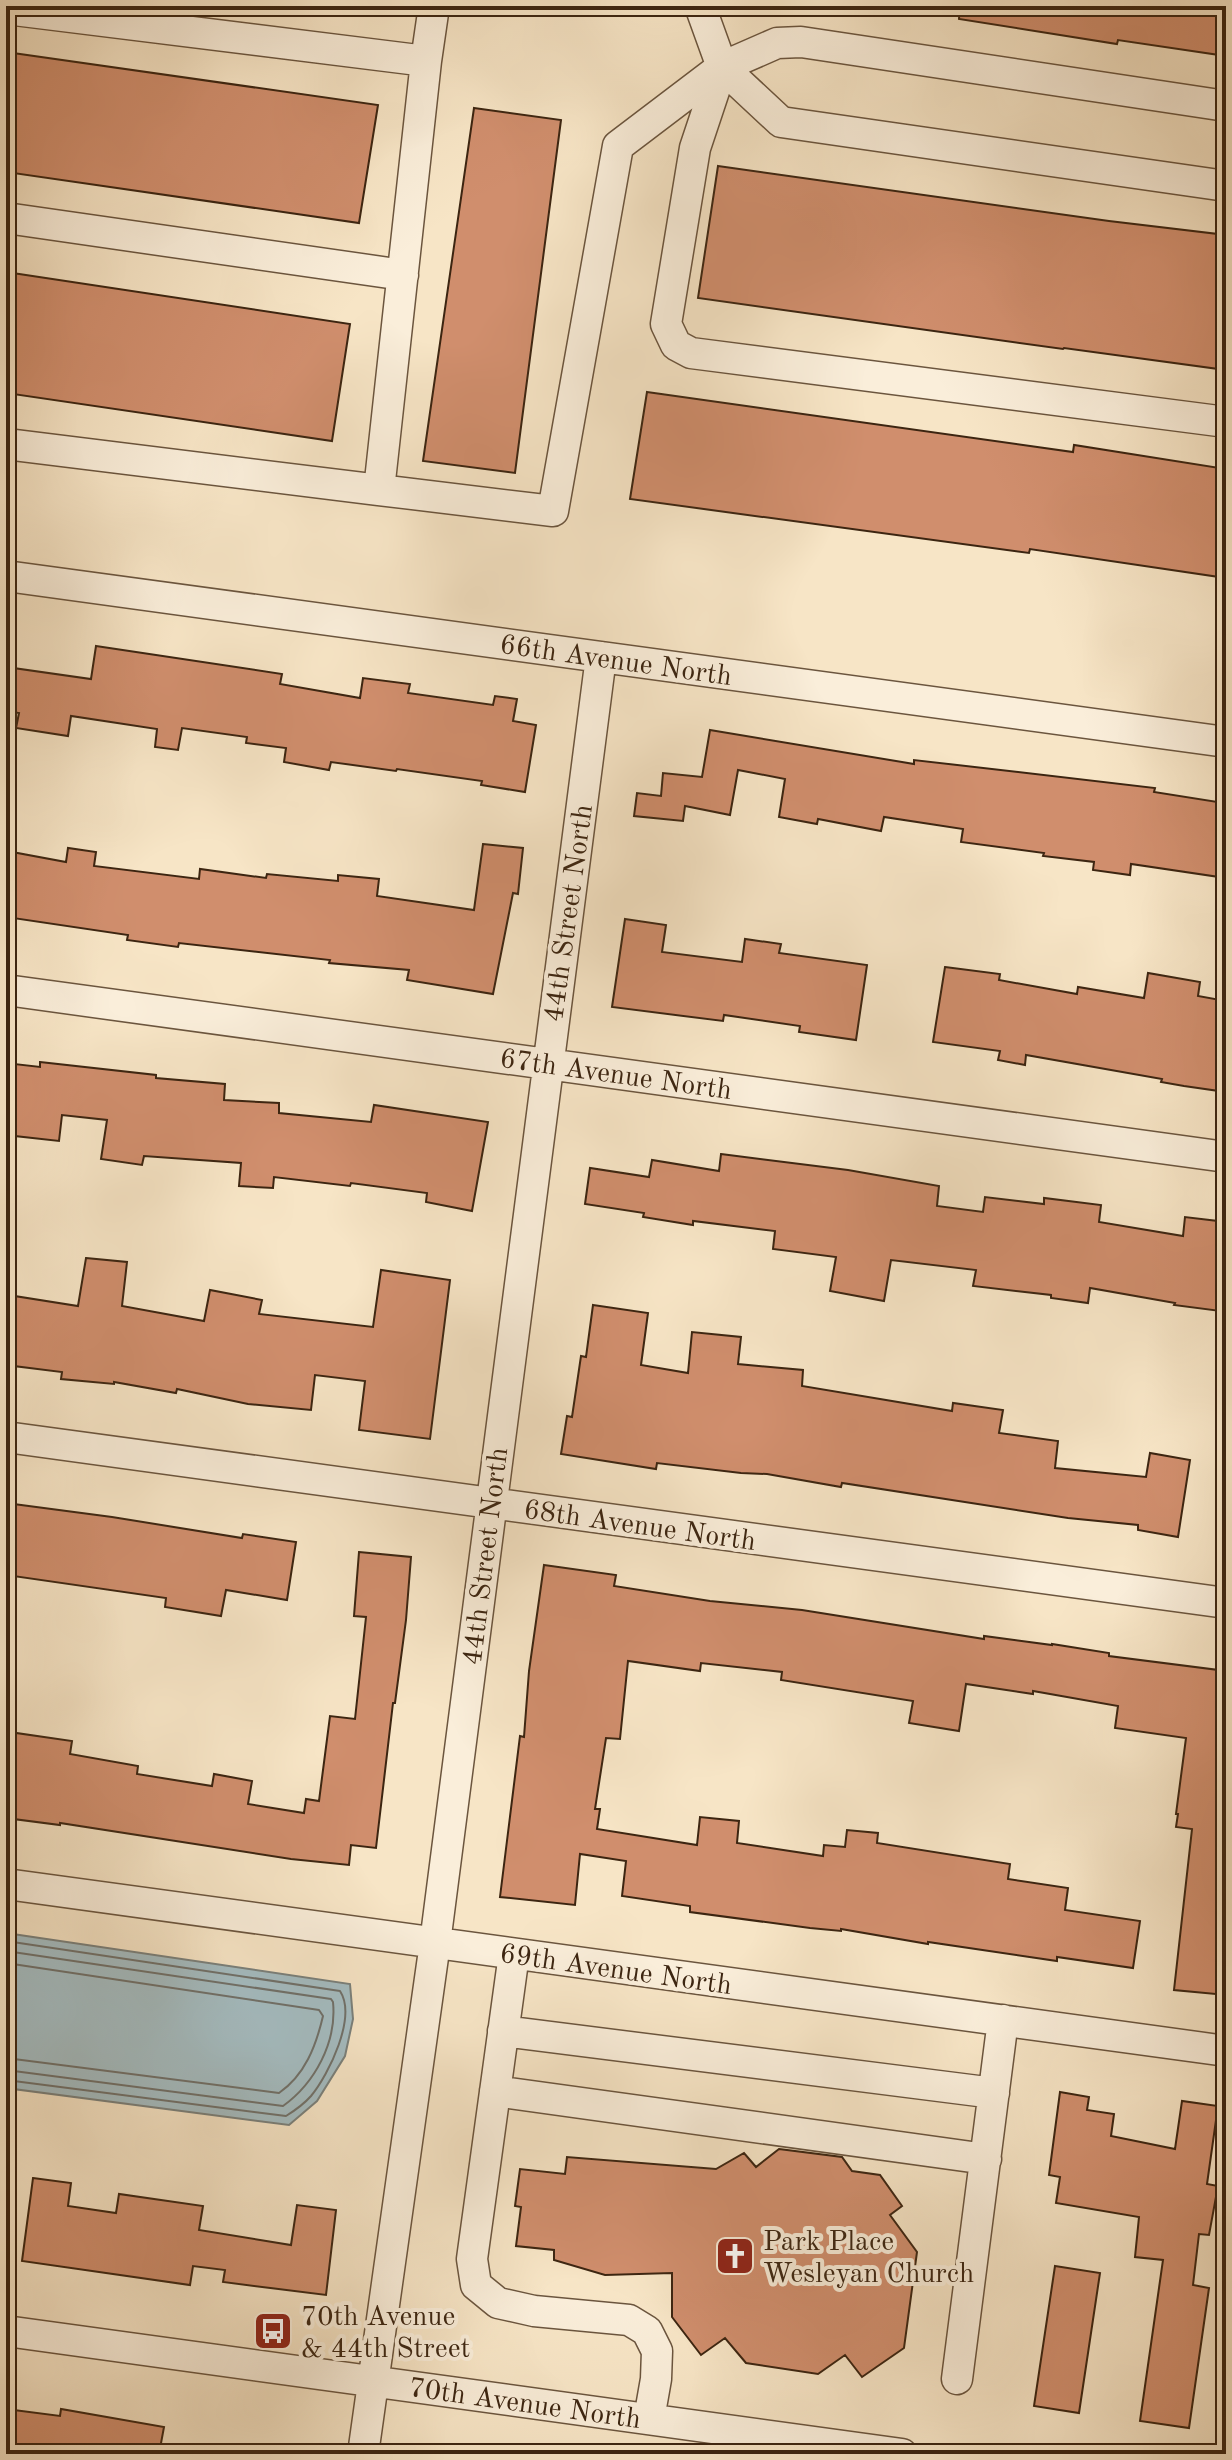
<svg xmlns="http://www.w3.org/2000/svg" width="1232" height="2460" viewBox="0 0 1232 2460" font-family="'Old Standard TT',serif">
	<style>
		.water { fill: #a4bcc1; stroke: #7a807b; stroke-width: 2 }
		.lines { fill: none; stroke-linecap: round; stroke-linejoin: round }
		.shore { stroke: #707069; stroke-width: 2 }
		.building { fill: #d08e6d; stroke: #3c2511; stroke-width: 2 }
		.minor-casing { stroke: #6b553e; stroke-width: 33 }
		.minor { stroke: #faeeda; stroke-width: 30 }
		.labels { text-anchor: middle; stroke-width: 8; stroke-linejoin: round; paint-order: stroke }
		.street-label { font-size: 28px; fill: #3c2511; stroke: #faeeda }
		.poi-label { font-size: 28px; fill: #3c2511; stroke: #faeeda; text-anchor: start }
	</style>
	<rect width="100%" height="100%" fill="#f7e5c6"/>
	<filter id="stains"><feTurbulence type="fractalNoise" baseFrequency=".0025" numOctaves="4"/><feColorMatrix values="0 0 0 0 .2 0 0 0 0 .09 0 0 0 0 .02 0 0 0 .5 -.17"/></filter>
	<radialGradient id="worn" r=".72"><stop offset=".6" stop-color="#630" stop-opacity="0"/><stop offset="1" stop-color="#630" stop-opacity=".3"/></radialGradient>
	<path class="water" d="M6 1933 350 1984 353 2019 345 2056 317 2101 289 2125 6 2088Z"/>
	<g class="lines">
		<path class="shore" d="M6 1941 340 1991C357 2017 329 2074 311 2096 304 2104 294 2111 286 2116L6 2080
			M6 1951 331 1999 333 2002C337 2042 315 2083 283 2106L6 2070
			M6 1963 319 2010 323 2016C316 2046 305 2075 279 2093L6 2058"/>
	</g>
	<path class="building" d="M960 6H1226V56L1118 40 1117 44 959 19Z
		M6 52 378 105 359 223 6 172Z
		M474 108 561 120 515 473 423 461Z
		M718 166 1109 221 1226 235V370L1064 348 1063 349 698 298Z
		M6 272 350 324 332 441 6 393Z
		M647 392 1073 452 1074 445 1226 469V578L1030 549 1029 553 630 499Z
		M96 646 282 674 280 684 360 698 363 678 410 684 408 693 493 705 495 696 517 699 513 721 536 725 525 792 481 785 482 781 397 769 396 771 331 762 329 770 284 762 286 748 246 743 247 737 182 728 178 750 155 747 157 729 71 716 68 736 16 728 19 713 6 711V667L91 679Z
		M710 730 914 764V760L1155 788 1154 792 1224 803 1220 826 1226 827V878L1131 864 1130 875 1093 870 1094 862 1043 856 1044 853 961 842 963 829 884 817 881 831 818 819 817 824 779 817 785 779 738 770 730 815 685 806 683 821 634 816 637 793 661 796 663 773 702 777Z
		M483 844 523 848 518 894 513 893 493 994 407 980 409 970 329 963 330 960 179 943 178 947 127 940 128 935 6 917V885L12 852 66 862 68 848 96 852 94 866 199 879 200 869 266 878 267 874 338 881V875L379 879 377 896 474 910Z
		M625 919 666 925 662 952 742 962 745 939 781 944 779 953 867 965 856 1040 799 1032 800 1026 724 1015 723 1021 612 1007Z
		M945 967 1000 974 999 980 1077 994 1078 987 1144 998 1148 973 1200 982 1198 996 1226 1001V1092L1184 1086 1161 1082 1162 1079 1026 1055 1025 1065 998 1060 1000 1051 933 1042Z
		M40 1062 156 1075V1078L225 1084 224 1100 279 1103V1113L371 1122 374 1105 488 1122 472 1211 426 1202 427 1193 351 1183 350 1186 274 1177 273 1188 239 1186 241 1163 144 1156 142 1165 101 1159 107 1120 62 1115 59 1141 6 1135V1063L40 1067Z
		M721 1154 848 1170 939 1186 937 1206 983 1212 985 1197 1044 1204V1198L1101 1205 1099 1222 1183 1236 1185 1217 1226 1222V1261L1220 1311 1174 1305 1175 1303 1090 1288 1088 1303 1051 1298V1295L973 1286 976 1270 891 1260 884 1301 830 1291 836 1257 773 1249 775 1231 693 1221V1225L643 1217 644 1213 585 1204 590 1168 649 1177 652 1160 719 1171Z
		M86 1258 127 1262 122 1306 204 1321 210 1290 262 1300 259 1314 373 1327 381 1270 450 1280 430 1439 359 1430 365 1381 315 1375 311 1410 248 1404 177 1389 176 1393 114 1382V1384L61 1379 62 1372 6 1365 8 1295 78 1306Z
		M593 1305 648 1313 641 1365 688 1373 692 1332 741 1337 738 1364 803 1370 802 1386 952 1411 953 1403 1003 1410 999 1433 1058 1441 1055 1468 1146 1477 1150 1453 1190 1460 1178 1537 1138 1530V1525L1068 1518 842 1483 841 1487 767 1474 741 1473 657 1463 656 1469 561 1454 567 1416 572 1417 581 1356 586 1357Z
		M6 1503 112 1517 242 1538 243 1534 296 1542 287 1600 226 1590 221 1616 165 1607 166 1598 6 1575Z
		M359 1552 411 1557 406 1620 395 1703H393L376 1848 351 1845 349 1865 291 1859 60 1823V1825L6 1818V1796L16 1733 72 1741 70 1754 138 1766 137 1774 212 1786 214 1774 252 1781 248 1804 304 1813 306 1799 319 1801 330 1716 355 1719 366 1617 354 1616Z
		M544 1565 616 1575 614 1586 710 1601 802 1610 984 1639V1636L1052 1645V1644L1109 1653V1656L1226 1671V1995L1174 1990 1192 1829 1176 1827 1178 1814H1176L1186 1738 1115 1728 1118 1706 1033 1691V1694L966 1684 959 1731 909 1723 913 1701 781 1680 782 1672 701 1663 700 1671 628 1661 620 1739 606 1738 595 1809H600L597 1829 697 1845 700 1817 739 1821 737 1843 823 1856 824 1845 845 1847 847 1830 878 1833 877 1843 1010 1864 1008 1879 1068 1888 1065 1910 1140 1921 1133 1968 1057 1957V1961L928 1942V1944L841 1929V1931L810 1928 690 1912V1906L622 1896 626 1861 580 1854 575 1905 500 1897 520 1736 524 1737 529 1671Z
		M1060 2092 1089 2097 1087 2110 1114 2114 1111 2136 1175 2149 1182 2101 1218 2106 1207 2184 1218 2186 1209 2235 1199 2234 1193 2285 1209 2288 1189 2428 1140 2421 1163 2260 1135 2257 1139 2217 1056 2203 1060 2177 1049 2175Z
		M779 2149 842 2157 852 2171 880 2175 902 2206 890 2215 917 2252 904 2348 862 2377 845 2355 818 2374 746 2363 725 2338 701 2355 672 2317V2273L605 2275 554 2260V2250L516 2246 521 2207 515 2206 520 2169 565 2174 567 2157 716 2169 744 2153 756 2167Z
		M33 2178 71 2183 68 2206 116 2213 119 2194 203 2206 199 2230 291 2245 297 2205 336 2210 326 2295 223 2282 225 2270 193 2266 190 2285 22 2261Z
		M1055 2266 1100 2273 1079 2413 1034 2406Z
		M6 2409 60 2416 61 2409 164 2427 159 2454H6Z"/>
	<g class="lines">
		<g class="minor-casing">
			<path id="minor" d="M700 6 722 67 781 122 1226 186
				M6 9 426 61 434 6
				M426 61 379 490 553 511 618 146 722 67 777 43 801 42 1226 106
				M722 67 695 148 666 324 676 345 691 353 1226 422
				M6 218 403 275
				M6 444 379 490
				M6 576 1226 742
				M6 990 1226 1157
				M6 1437 1226 1603
				M6 1884 1226 2051
				M514 1954 472 2259 476 2285 498 2303 534 2311 629 2320 647 2331 657 2351 656 2379 649 2419
				M503 2031 994 2093
				M495 2091 986 2159
				M6 2331 902 2454
				M957 2379 1003 2020
				M363 2454 435 1943 601 657"/>
		</g>
		<use href="#minor" class="minor"/>
	</g>
	<defs>
		<g id="church-square" transform="scale(2)"><rect x="-9" y="-9" width="18" height="18" rx="4" fill="#8f2418" stroke="#faeeda"/><path d="M-1.2-6h2.4v3.5h3.3v2.4h-3.3V6h-2.4V-.1h-3.3v-2.4h3.3Z" fill="#fff"/></g>
		<g id="bus-square" transform="scale(2)"><rect x="-9" y="-9" width="18" height="18" rx="4" fill="#8f2418" stroke="#faeeda"/><path d="M-5-6H5V4H4V6H2V4H-2V6H-4V4H-5ZM-3.5-4V0h7V-4ZM-3.5 1.2v1.5H-2V1.2ZM2 1.2v1.5H3.5V1.2Z" fill="#fff"/></g>
	</defs>
	<g fill-rule="evenodd">
		<use href="#church-square" x="735" y="2256"/>
		<use href="#bus-square" x="273" y="2331"/>
	</g>
	<g class="labels">
		<g class="street-label">
			<text transform="translate(616 659) rotate(8)" y="10">66th Avenue North</text>
			<text transform="translate(567 913) rotate(-82)" y="10">44th Street North</text>
			<text transform="translate(616 1073) rotate(8)" y="10">67th Avenue North</text>
			<text transform="translate(640 1524) rotate(8)" y="10">68th Avenue North</text>
			<text transform="translate(484 1556) rotate(-83)" y="10">44th Street North</text>
			<text transform="translate(616 1968) rotate(8)" y="10">69th Avenue North</text>
			<text transform="translate(525 2402) rotate(8)" y="10">70th Avenue North</text>
		</g>
		<g class="poi-label">
			<text x="763" y="2250">Park Place<tspan x="763" dy="32">Wesleyan Church</tspan></text>
			<text x="301" y="2325">70th Avenue<tspan x="301" dy="32">&amp; 44th Street</tspan></text>
		</g>
	</g>
	<rect width="1232" height="2460" fill="none" stroke="#f7e5c6" stroke-width="32"/>
	<rect x="8" y="8" width="1216" height="2444" fill="none" stroke="#3c2511" stroke-width="4"/>
	<rect x="16" y="16" width="1200" height="2428" fill="none" stroke="#3c2511" stroke-width="2"/>
	<rect width="100%" height="100%" filter="url(#stains)"/>
	<rect width="100%" height="100%" fill="url(#worn)"/>
</svg>
